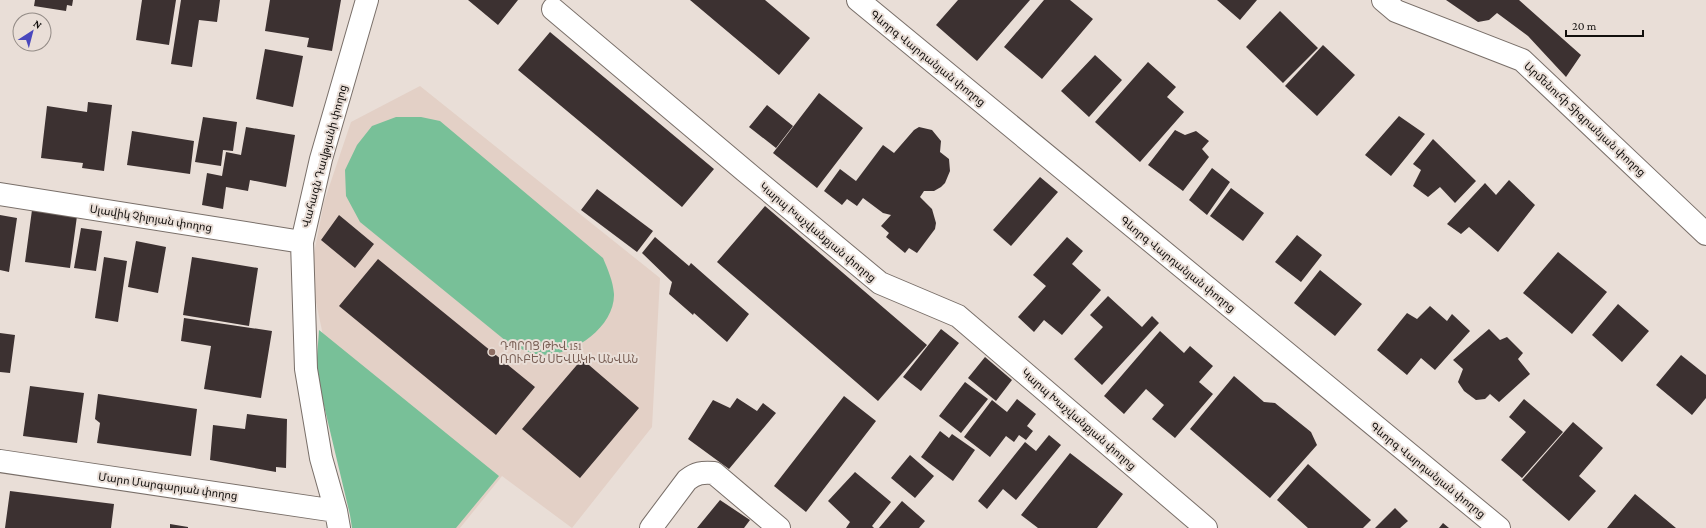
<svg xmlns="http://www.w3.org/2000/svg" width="1706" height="528" viewBox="0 0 1706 528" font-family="'Crimson Pro','Noto Sans Armenian',serif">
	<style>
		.built { fill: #e3d0c6 }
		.green { fill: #78c098 }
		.building { fill: #3c3131 }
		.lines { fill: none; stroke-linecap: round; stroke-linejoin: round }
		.minor-casing { stroke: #796f69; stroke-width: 24 }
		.minor { stroke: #fff; stroke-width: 22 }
		.education-dot { fill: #8d6e63; stroke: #e9ded7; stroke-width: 1.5 }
		.labels { text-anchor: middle; stroke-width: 4; stroke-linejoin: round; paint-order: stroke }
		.street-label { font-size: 11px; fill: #120f0d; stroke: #e9ded7 }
		.education-label { font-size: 11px; fill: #785e54; stroke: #e9ded7; text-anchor: start }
	</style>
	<rect width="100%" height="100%" fill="#e9ded7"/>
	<path class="built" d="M420 86 660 278 652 427 572 528 502 476 460 528H368L342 425 310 274 324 202 351 122Z"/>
	<path class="green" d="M396 117H421L440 121 603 258C608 270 613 281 614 294 615 330 564 363 531 353 522 350 514 345 506 341L360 222 346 196 345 170 357 145 372 126Z
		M319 330 499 476 456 528H352L350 515 316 372Z"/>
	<path class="building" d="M35 0H73L72 6 67 5 66 11 34 6Z
		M142 0H176L169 45 136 40Z
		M181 0H220L217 22 199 20 192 67 171 64Z
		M270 0H341L332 51 307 47 309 38 265 31Z
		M468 0H518L498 25Z
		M690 0H765L810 38 779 75Z
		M958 0H1030L977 61 936 25Z
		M1044 0H1070L1093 19 1042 79 1004 47Z
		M1217 0H1257L1240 20Z
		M1446 0H1519L1581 55 1566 77 1528 36 1497 13 1489 20 1478 22Z
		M1280 11 1318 48 1283 83 1246 47Z
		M550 32 714 169 682 207 518 70Z
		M1323 45 1355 75 1317 116 1285 86Z
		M265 49 303 56 293 107 256 99Z
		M1095 55 1122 80 1089 117 1061 91Z
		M1148 62 1176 87 1167 97 1184 112 1140 162 1095 122Z
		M819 93 863 128 817 188 773 153Z
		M88 102 112 105 104 171 82 168 83 163 41 158 47 106 87 112Z
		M767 105 793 126 776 148 749 127Z
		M1399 116 1425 134 1391 176 1365 155Z
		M203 117 237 122 233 151 223 150 221 166 195 162Z
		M246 127 295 135 286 187 250 180 248 191 226 187 223 209 202 205 207 173 222 176 226 152 241 155Z
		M919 127 932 130 941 141 940 152 949 159 950 171 945 183 941 187 934 191H924L920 197 932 209 936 223 935 229 917 253 909 248 905 253 886 237 889 233 881 226 891 215 883 213 863 198 857 206 847 199 842 205 824 191 840 169 856 181 883 145 894 153 914 130Z
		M1175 130 1185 135 1196 131 1209 141 1202 149 1209 157 1183 191 1148 165Z
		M132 131 194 141 190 174 127 165Z
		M1433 139 1476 181 1455 203 1440 187 1428 197 1413 186 1421 170 1413 164Z
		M1212 168 1230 182 1207 215 1189 200Z
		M1040 177 1058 192 1011 246 993 230Z
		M1509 180 1535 205 1498 252 1469 227 1461 234 1447 224 1485 183 1496 195Z
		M1231 188 1264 213 1243 241 1210 216Z
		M597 189 653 231 637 252 581 210Z
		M765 206 927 345 878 401 717 262Z
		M32 210 77 216 70 268 25 262Z
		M0 215 17 218 9 272 0 270Z
		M339 215 374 244 355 268 321 240Z
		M81 228 102 231 96 271 74 268Z
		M1297 235 1322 255 1301 282 1275 262Z
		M655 237 689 266 691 263 749 314 727 342 694 313 693 315 669 294 672 282 642 253Z
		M1067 237 1083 251 1072 264 1101 290 1062 335 1044 320 1034 332 1018 317 1046 286 1033 275Z
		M136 241 166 247 158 293 128 287Z
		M1558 252 1607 292 1572 334 1523 293Z
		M104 257 127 261 118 322 95 318Z
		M192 257 258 268 249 326 183 315Z
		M378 259 535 387 496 435 339 306Z
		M1320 270 1362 304 1335 336 1294 303Z
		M1108 296 1142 327 1152 316 1159 323 1102 385 1074 359 1103 327 1090 315Z
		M1618 304 1649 331 1622 362 1592 335Z
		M1430 306 1447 321 1452 314 1470 331 1435 370 1421 358 1407 375 1377 350 1407 313 1417 319Z
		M184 318 272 331 261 398 204 389 211 346 181 341Z
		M941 329 959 343 921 391 903 377Z
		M1489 329 1500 340 1507 337 1523 353 1518 359 1530 374 1499 402 1490 394 1485 399 1476 400 1464 391 1458 382 1463 369 1453 360Z
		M1160 331 1184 353 1190 346 1213 366 1199 382 1213 394 1175 438 1152 419 1164 405 1146 389 1124 414 1104 396Z
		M0 333 15 335 10 373 0 372Z
		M1681 355 1706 375V398L1692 415 1656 385Z
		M985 357 1012 380 996 401 968 378Z
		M582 359 639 408 580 478 522 429Z
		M1234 376 1264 402 1275 403 1311 432 1317 445 1270 498 1190 429Z
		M965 382 988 399 961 433 939 416Z
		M30 386 84 393 77 443 23 436Z
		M98 394 197 409 191 456 97 443 100 423 95 419Z
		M844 396 876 421 806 512 774 486Z
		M737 398 757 411 763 403 776 413 729 469 688 439 713 400 730 408Z
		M1017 399 1036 414 1027 426 1033 431 1026 440 1019 435 1014 442 1006 436 990 457 964 437 992 400 1007 412Z
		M1524 399 1563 432 1522 478 1501 460 1526 432 1509 417Z
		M247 414 287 419 286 468 276 467V472L210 460 213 425 245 429Z
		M1573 422 1603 448 1579 476 1596 491 1569 521 1522 480Z
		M940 431 949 438 952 434 975 450 953 481 921 457Z
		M1049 435 1061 445 1016 500 1003 489 987 509 978 501 1025 442 1036 451Z
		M1070 453 1123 494 1097 528H1038L1021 515Z
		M910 455 934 476 915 498 891 478Z
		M1308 464 1371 520 1363 528H1308L1277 500Z
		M855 472 891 502 872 526 874 528H846L850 522 828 501Z
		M10 491 114 504 111 528H5Z
		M1635 494 1676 528H1607Z
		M720 500 750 520 744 528H697Z
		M902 501 925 521 919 528H879Z
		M1395 508 1408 521 1400 528H1375Z
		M1443 523 1449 528H1439Z
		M170 524 188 527V528H170Z"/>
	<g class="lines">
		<g class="minor-casing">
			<path id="minor" d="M858 0 1499 528
				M1383 0 1396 11 1522 60 1706 234
				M553 9 745 171 880 283 958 316 1206 528
				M0 194 302 242
				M0 461 336 511
				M339 528 336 511 321 458 306 369 302 242 321 159 367 0
				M651 528 687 480C696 473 702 472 714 473L779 528"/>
		</g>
		<use href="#minor" class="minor"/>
	</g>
	<circle class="education-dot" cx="492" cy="352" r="4"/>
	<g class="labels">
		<g class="street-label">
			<text transform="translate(928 58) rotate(39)" y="4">Գևորգ Վարդանյան փողոց</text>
			<text transform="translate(1585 119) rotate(43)" y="4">Արմենուհի Տիգրանյան փողոց</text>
			<text transform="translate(324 156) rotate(-75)" y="4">Վահագն Դավթյանի փողոց</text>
			<text transform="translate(151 218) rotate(9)" y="4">Սլավիկ Չիլոյան փողոց</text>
			<text transform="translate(818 232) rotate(40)" y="4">Կարպ Խաչվանքյան փողոց</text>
			<text transform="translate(1178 264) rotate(39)" y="4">Գևորգ Վարդանյան փողոց</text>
			<text transform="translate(1079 419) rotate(41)" y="4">Կարպ Խաչվանքյան փողոց</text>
			<text transform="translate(1428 470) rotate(39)" y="4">Գևորգ Վարդանյան փողոց</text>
			<text transform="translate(168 486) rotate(8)" y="4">Մարո Մարգարյան փողոց</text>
		</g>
		<g class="education-label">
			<text x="500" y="350">ԴՊՐՈՑ ԹԻՎ 151<tspan x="500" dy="13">ՌՈՒԲԵՆ ՍԵՎԱԿԻ ԱՆՎԱՆ</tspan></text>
		</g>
	</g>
	<g transform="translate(32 32) rotate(36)"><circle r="19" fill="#e9ded7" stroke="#938b86"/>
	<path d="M0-3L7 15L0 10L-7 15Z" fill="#4947bd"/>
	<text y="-6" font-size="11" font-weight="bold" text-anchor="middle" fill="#120f0d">N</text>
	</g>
	<path d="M1566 30v6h77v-6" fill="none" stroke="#120f0d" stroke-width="2"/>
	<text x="1572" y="30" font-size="12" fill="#120f0d" stroke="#e9ded7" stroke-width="3" paint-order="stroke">20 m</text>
</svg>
